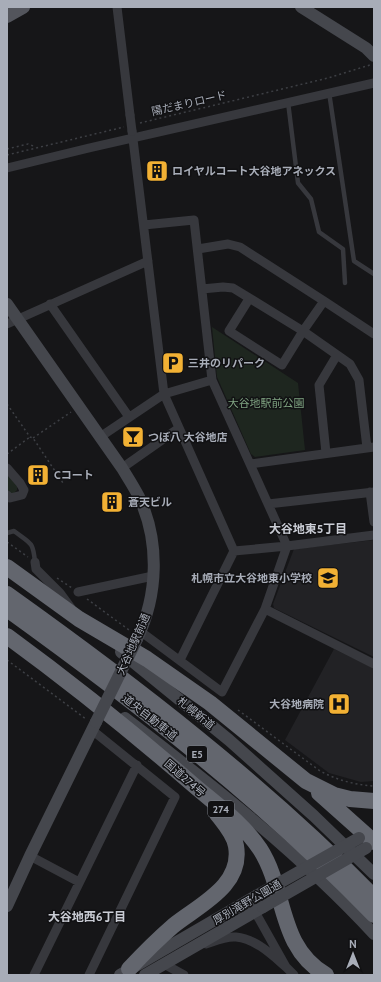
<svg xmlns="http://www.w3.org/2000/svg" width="381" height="982" viewBox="0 0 381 982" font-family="Cabin,'Noto Sans JP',sans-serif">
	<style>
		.built { fill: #222225 }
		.green { fill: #1e261f }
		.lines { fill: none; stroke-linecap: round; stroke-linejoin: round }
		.path { stroke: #3d3f44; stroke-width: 1.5; stroke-dasharray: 2 3; stroke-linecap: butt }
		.lane { stroke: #37383d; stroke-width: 4.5 }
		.street { stroke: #37383d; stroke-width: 9 }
		.secondary { stroke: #45474d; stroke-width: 12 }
		.primary { stroke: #53555c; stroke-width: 14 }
		.highway { stroke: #63666e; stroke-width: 16 }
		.street-bridge { stroke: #37383d; stroke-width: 9 }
		.secondary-bridge { stroke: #45474d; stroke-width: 12 }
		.labels { text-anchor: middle; stroke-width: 3; stroke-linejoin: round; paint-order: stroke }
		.shield { fill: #111113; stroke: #7b7e86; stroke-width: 1 }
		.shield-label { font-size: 10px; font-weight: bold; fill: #a8adb8 }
		.street-label { font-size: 11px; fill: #a8adb8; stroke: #111113 }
		.poi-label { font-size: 11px; font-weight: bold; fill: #a8adb8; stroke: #111113; text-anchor: start }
		.park-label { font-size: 11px; fill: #7fa381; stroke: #111113 }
		.neighbourhood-label { font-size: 12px; font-weight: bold; fill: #c9ccd4; stroke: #111113 }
	</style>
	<rect width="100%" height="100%" fill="#161618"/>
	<path class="built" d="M374 540V657L274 608 273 604 294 549Z
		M334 649 374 668V781L361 782 329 773 285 740Z"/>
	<path class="green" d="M212 327 298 383 305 450 255 457 251 454 217 377Z
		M7 474 17 485V490L14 493 10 494 7 491Z"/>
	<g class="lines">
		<path class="path" d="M140 123 328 78 370 65
			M7 149 28 144 36 147
			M7 155 124 127
			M7 404 30 437 33 438 63 483
			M33 438 71 412
			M7 454 30 437
			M7 542 28 557
			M57 578 72 588
			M87 599 129 630
			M7 660 86 719
			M238 710 320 771C337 780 355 785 374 786"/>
		<path class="lane" d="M329 92 354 261 374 274
			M288 102 298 183 311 199 319 232 343 249 345 283
			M7 533 14 531C31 544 33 541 35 562"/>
		<path class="street" d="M117 7 130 115
			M132 131 164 394 234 551 180 660
			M7 168 89 148 374 83
			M198 249 228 244 240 247 324 301 374 334
			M202 289 223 287 233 288 303 331 350 364 359 380 367 448
			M249 299 229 331 282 365 303 331 324 301
			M50 304 129 417
			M7 324 148 261
			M100 437 164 394 212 380
			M326 453 319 385 337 355
			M250 464 374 447
			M7 468 20 483 24 490 22 495 10 498 7 495
			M122 468 179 428
			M370 492 374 522
			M268 504 374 492
			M234 551 287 546 374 535
			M35 562 36 569 60 593 71 608
			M78 592 153 576
			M265 609 374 664
			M140 631 222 692 265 609 287 546 212 380 194 220 144 225
			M30 856 79 882
			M249 901 286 967 294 975
			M206 944C215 941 226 936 236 937 256 939 272 955 286 967
			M164 964 184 975
			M34 975 137 765
			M89 975 175 797 92 730"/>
		<path class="secondary" d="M301 7 366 48 374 56
			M7 304 122 468C128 478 134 487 139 497 160 542 158 595 137 639
			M121 652 229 740 314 816 374 874
			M125 718C212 785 299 853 374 934
			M7 906 30 856 96 722
			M120 975 256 896
			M145 975 263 907"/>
		<path class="primary" d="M7 16 23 7"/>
		<path class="highway" d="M7 567 79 619 147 659 210 703 306 781 334 795 350 799 374 801
			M7 594C136 686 263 784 374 897
			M7 609C136 702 263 800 374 915
			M7 636C70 682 131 731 190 782 214 803 242 822 260 849 287 891 277 946 326 975
			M319 793 374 842
			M129 969C143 954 158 939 173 926 199 905 243 886 236 846 234 834 224 823 217 814"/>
		<path class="street-bridge" d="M130 115 132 131"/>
		<path class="secondary-bridge" d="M96 722 137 639
			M256 896 359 838
			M263 907 366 848"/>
	</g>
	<defs>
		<g id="building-square" transform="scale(1.15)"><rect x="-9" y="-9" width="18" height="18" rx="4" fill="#f2b134" stroke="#111113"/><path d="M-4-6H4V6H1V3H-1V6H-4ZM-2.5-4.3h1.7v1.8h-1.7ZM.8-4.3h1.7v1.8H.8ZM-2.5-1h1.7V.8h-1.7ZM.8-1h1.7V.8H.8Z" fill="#111"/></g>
		<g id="parking-square" transform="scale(1.15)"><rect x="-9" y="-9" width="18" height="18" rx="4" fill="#f2b134" stroke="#111113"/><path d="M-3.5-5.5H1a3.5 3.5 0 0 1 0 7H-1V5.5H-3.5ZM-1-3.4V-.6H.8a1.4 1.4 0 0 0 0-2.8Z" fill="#111"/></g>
		<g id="bar-square" transform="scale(1.15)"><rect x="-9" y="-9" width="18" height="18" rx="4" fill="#f2b134" stroke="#111113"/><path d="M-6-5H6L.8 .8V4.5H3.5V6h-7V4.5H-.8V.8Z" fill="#111"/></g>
		<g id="school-square" transform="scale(1.15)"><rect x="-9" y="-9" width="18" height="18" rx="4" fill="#f2b134" stroke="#111113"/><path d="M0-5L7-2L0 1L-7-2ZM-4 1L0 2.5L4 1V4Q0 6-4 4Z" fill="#111"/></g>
		<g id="hospital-square" transform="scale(1.15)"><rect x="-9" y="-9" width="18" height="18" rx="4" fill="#f2b134" stroke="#111113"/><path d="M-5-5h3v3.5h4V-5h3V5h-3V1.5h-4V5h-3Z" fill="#111"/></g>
	</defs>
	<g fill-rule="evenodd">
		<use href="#building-square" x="157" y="171"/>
		<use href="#parking-square" x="173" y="363"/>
		<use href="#bar-square" x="133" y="437"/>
		<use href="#building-square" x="38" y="475"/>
		<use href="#building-square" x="112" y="502"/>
		<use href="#school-square" x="328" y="578"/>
		<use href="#hospital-square" x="339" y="704"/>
	</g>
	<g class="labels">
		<g class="shield">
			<rect x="187" y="746" width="20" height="16" rx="3"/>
			<rect x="208" y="801" width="26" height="16" rx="3"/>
		</g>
		<g class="shield-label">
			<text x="197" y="758">E5</text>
			<text x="221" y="813">274</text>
		</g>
		<g class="street-label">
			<text transform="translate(189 103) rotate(-13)" y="4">陽だまりロード</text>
			<text transform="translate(133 644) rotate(-66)" y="4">大谷地駅前通</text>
			<text transform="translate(196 713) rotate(39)" y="4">札幌新道</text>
			<text transform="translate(150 717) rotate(38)" y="4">道央自動車道</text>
			<text transform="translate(185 778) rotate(41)" y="4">国道274号</text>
			<text transform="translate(247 902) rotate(-30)" y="4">厚別滝野公園通</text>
		</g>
		<g class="poi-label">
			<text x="172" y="175">ロイヤルコート大谷地アネックス</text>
			<text x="188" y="367">三井のリパーク</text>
			<text x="148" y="441">つぼ八 大谷地店</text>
			<text x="54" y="479">Cコート</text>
			<text x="128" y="506">蒼天ビル</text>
			<text x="312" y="582" text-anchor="end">札幌市立大谷地東小学校</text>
			<text x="324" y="708" text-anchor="end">大谷地病院</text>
		</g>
		<g class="park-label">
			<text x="266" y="407">大谷地駅前公園</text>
		</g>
		<g class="neighbourhood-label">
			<text x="308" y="533">大谷地東5丁目</text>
			<text x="87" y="921">大谷地西6丁目</text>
		</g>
	</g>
	<rect width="381" height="982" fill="none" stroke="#a8adb8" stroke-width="16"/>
	<g transform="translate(353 954)" stroke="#111113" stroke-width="3" paint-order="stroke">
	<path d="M0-3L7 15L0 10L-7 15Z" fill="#a8adb8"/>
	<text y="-6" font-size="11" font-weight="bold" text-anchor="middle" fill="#a8adb8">N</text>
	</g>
</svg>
